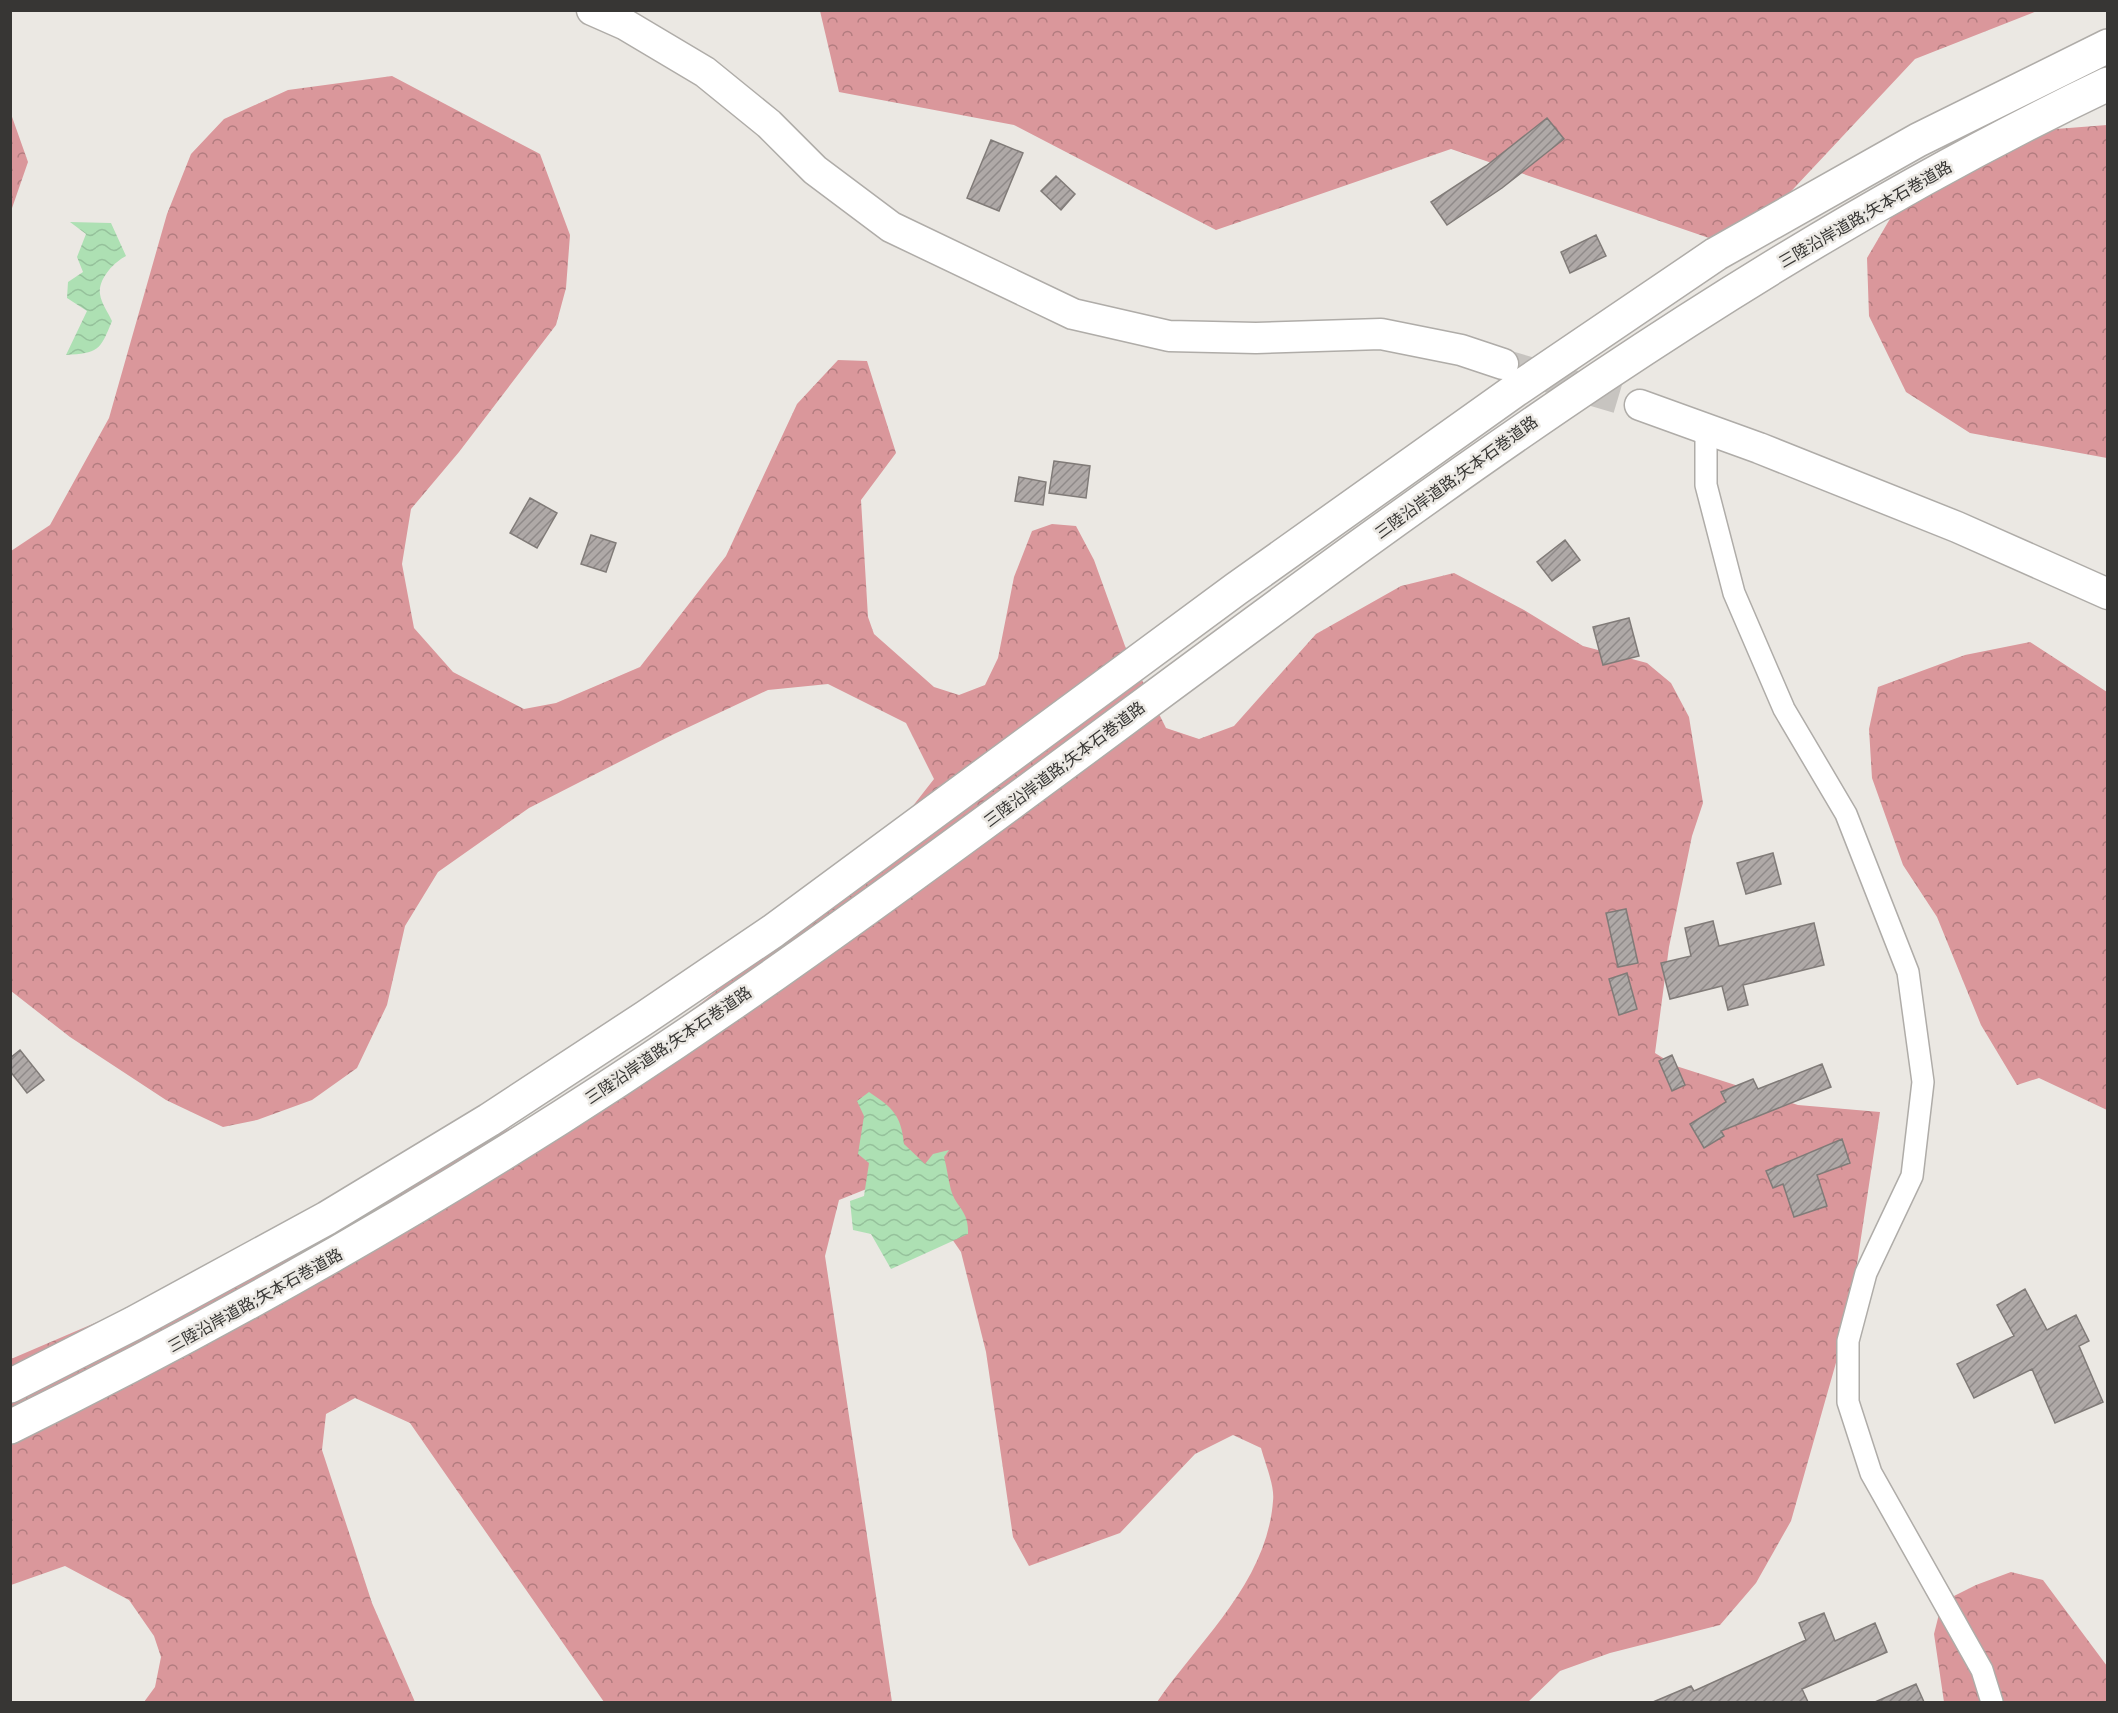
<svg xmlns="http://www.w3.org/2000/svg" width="2118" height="1713" viewBox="0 0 2118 1713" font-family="'Noto Sans','Noto Sans JP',sans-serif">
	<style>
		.forest { fill: url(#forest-crowns) }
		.water { fill: url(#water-waves) }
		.building { fill: url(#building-hatch); stroke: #807b78; stroke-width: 1.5 }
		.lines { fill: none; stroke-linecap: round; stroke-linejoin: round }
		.secondary-tunnel { stroke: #c7c4c0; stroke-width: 30; stroke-dasharray: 30 15; stroke-linecap: butt }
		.street-casing { stroke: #afaca8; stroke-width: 24 }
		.secondary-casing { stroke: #afaca8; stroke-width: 33 }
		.highway-casing { stroke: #afaca8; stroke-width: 36 }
		.street { stroke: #fff; stroke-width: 21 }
		.secondary { stroke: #fff; stroke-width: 30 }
		.highway { stroke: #fff; stroke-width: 33 }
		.labels { text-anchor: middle; stroke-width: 5; stroke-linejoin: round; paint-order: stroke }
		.street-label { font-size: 16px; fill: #373634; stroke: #ebe8e3 }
	</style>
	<defs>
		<pattern id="forest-crowns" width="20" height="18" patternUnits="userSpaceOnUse" patternTransform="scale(1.5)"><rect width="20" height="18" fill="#da979b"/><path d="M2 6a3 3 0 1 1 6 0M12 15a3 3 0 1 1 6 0" fill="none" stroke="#b27c7f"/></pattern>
		<pattern id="water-waves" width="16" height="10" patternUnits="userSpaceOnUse" patternTransform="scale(1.5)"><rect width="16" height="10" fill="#ade0b3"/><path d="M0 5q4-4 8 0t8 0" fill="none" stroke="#95c19b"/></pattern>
		<pattern id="building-hatch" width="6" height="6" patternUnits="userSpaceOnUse" patternTransform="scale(1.5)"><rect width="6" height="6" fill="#afa9a7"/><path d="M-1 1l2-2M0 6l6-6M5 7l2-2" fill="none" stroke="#8f8a89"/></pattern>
	</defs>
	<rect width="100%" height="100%" fill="#ebe8e3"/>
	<path class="forest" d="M820 11H2037L1915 59 1738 248 1451 149 1216 230 1014 125 839 92Z
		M392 76 540 154 570 235 566 288 556 325 459 452 411 509 402 564 414 628 453 672 524 709 556 703 640 667 726 556 797 404 838 360 867 361 896 453 861 500 868 617 874 634 934 687 959 695 985 685 998 658 1014 577 1032 531 1052 524 1076 526 1094 560 1125 646 1166 728 1199 739 1234 726 1316 634 1401 586 1454 573 1524 610 1583 646 1647 663 1671 683 1689 717 1703 803 1692 836 1669 947 1655 1053 1676 1066 1798 1105 1880 1112 1849 1317 1791 1521 1756 1583 1720 1625 1610 1653 1560 1671 1528 1702H1157C1200 1640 1267 1582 1273 1501 1275 1486 1265 1463 1261 1448L1233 1435 1195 1454 1120 1533 1029 1566 1013 1537 986 1352 961 1252 936 1216 869 1188 839 1200 825 1256 892 1702H604L410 1423 355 1398 326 1414 322 1450 372 1603 415 1702H144L155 1687 161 1657 154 1636 129 1600 65 1566 11 1585V1359L202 1277 394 1191 557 1103 695 1008 854 881 934 779 906 723 828 684 768 690 674 734 529 808 438 872 405 926 387 1005 357 1068 312 1100 257 1120 223 1127 166 1100 70 1037 11 991V551L50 525 109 418 167 214 191 154 224 119 288 90Z
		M11 114 28 162 11 211Z
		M2107 125V458L1970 433 1906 392 1869 316 1867 258 1904 195 2043 130Z
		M2030 642 2107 692V1110L2039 1078 2017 1085 1981 1025 1937 917 1903 865 1872 778 1869 729 1878 687 1965 655Z
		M2011 1572 2043 1580 2107 1666V1702H1944L1934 1634 1942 1602 1976 1585Z"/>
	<path class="water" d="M70 222 111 223 126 256C114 262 98 279 100 294 101 303 109 314 112 321 100 351 98 353 66 355L87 311 67 298 68 282 83 272 77 257 86 234Z
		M869 1092C893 1108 901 1115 904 1144L925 1164 933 1154 949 1150 944 1157C947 1168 948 1179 951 1190 956 1208 969 1210 968 1234L891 1269 871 1234 853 1230 850 1201 864 1196 869 1163 858 1154 864 1116 857 1101Z"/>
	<path class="building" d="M1547 118 1564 139 1502 188 1447 225 1431 202 1486 166Z
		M991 140 1023 153 999 211 967 198Z
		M1056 176 1075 194 1061 210 1041 191Z
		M1596 235 1606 256 1570 273 1561 252Z
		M1054 461 1090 466 1086 498 1049 493Z
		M1019 477 1046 482 1043 505 1015 501Z
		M530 498 557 513 537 548 510 533Z
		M591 535 616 543 606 572 581 564Z
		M1565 540 1580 560 1552 581 1537 562Z
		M1629 618 1639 656 1603 665 1593 627Z
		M1773 853 1781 884 1746 894 1737 863Z
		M1626 909 1638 963 1618 967 1606 913Z
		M1713 921 1719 946 1814 923 1824 965 1743 985 1748 1005 1728 1010 1722 986 1670 999 1661 963 1691 956 1685 928Z
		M1627 973 1637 1009 1619 1015 1609 979Z
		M20 1050 44 1080 27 1093 10 1071V1058Z
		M1672 1055 1685 1085 1672 1091 1659 1061Z
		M1822 1064 1831 1087 1721 1131 1724 1136 1704 1148 1690 1124 1726 1102 1721 1092 1753 1079 1758 1089Z
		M1842 1139 1850 1163 1817 1175 1827 1206 1794 1217 1783 1184 1773 1188 1766 1171Z
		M2025 1289 2047 1330 2076 1315 2089 1341 2079 1346 2103 1402 2055 1423 2032 1369 1974 1398 1957 1364 2014 1336 1997 1305Z
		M1824 1613 1835 1641 1875 1623 1887 1652 1802 1689 1808 1702H1653L1691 1686 1694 1691 1806 1640 1799 1623Z
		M1916 1684 1924 1702H1875Z"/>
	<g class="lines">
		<path class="secondary-tunnel" d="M1503 364 1640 405"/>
		<g class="street-casing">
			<path id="street" d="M1706 430V485L1734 593 1784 709 1846 814 1908 972 1923 1082 1912 1176 1866 1273 1848 1341V1402L1871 1473 1982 1670 1992 1702"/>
		</g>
		<g class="secondary-casing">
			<path id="secondary" d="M592 10 626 25 705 72 769 124 815 170 891 227 1073 314 1169 336 1256 338 1381 334 1461 350 1503 364
				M1640 405 1759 448 1957 527 2108 594"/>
		</g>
		<g class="highway-casing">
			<path id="highway" d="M10 1386 134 1323 327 1218 489 1120 646 1017 773 931 1236 589 1517 389 1716 254 1918 140 2108 46
				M10 1427C284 1292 547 1136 796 959 1225 656 1630 311 2108 84"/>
		</g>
		<use href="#street" class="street"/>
		<use href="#secondary" class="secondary"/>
		<use href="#highway" class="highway"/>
	</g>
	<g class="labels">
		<g class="street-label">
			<text transform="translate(1865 214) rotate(-30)" y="6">三陸沿岸道路;矢本石巻道路</text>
			<text transform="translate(1456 477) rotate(-36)" y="6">三陸沿岸道路;矢本石巻道路</text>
			<text transform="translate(1064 764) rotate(-37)" y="6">三陸沿岸道路;矢本石巻道路</text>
			<text transform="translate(668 1045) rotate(-34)" y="6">三陸沿岸道路;矢本石巻道路</text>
			<text transform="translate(255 1300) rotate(-29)" y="6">三陸沿岸道路;矢本石巻道路</text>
		</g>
	</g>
	<rect width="2118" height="1713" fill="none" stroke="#373634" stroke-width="24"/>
</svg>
